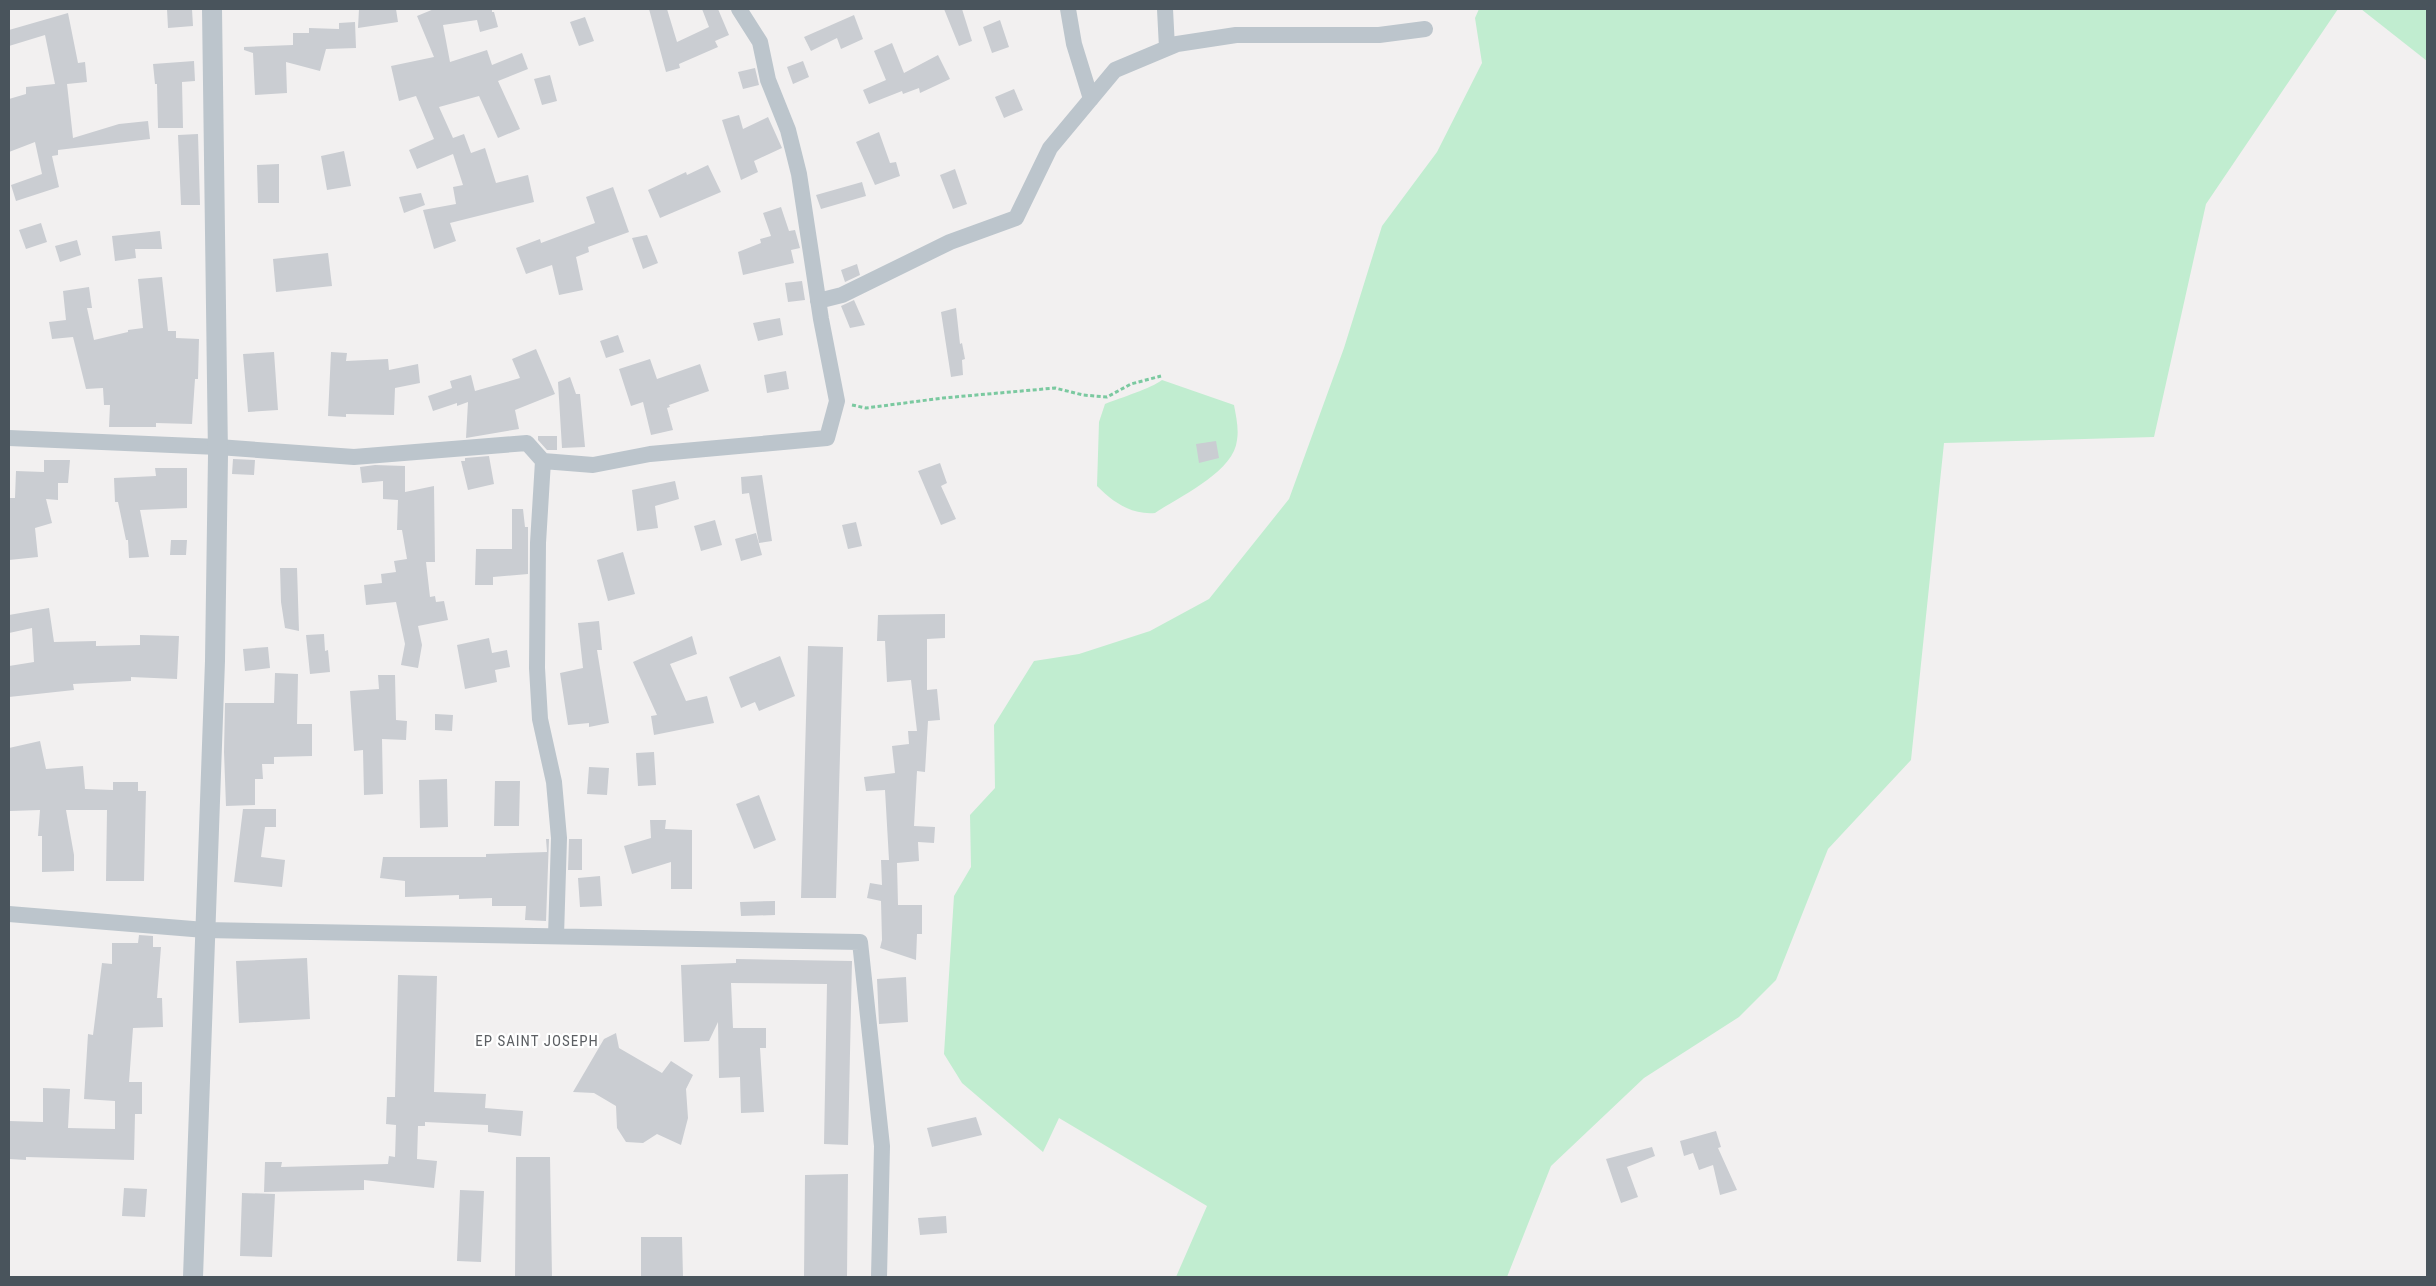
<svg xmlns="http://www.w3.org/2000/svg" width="2436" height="1286" viewBox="0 0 2436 1286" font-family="'Roboto Condensed',sans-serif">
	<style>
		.green { fill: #c1edd0 }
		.building { fill: #cacdd2 }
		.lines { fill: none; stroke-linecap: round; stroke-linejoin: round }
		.path { stroke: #7bc9a0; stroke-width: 3; stroke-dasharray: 4 2.5; stroke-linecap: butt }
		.minor { stroke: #bcc5cc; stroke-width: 16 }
		.tertiary { stroke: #bcc5cc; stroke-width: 20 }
		.labels { text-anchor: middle; stroke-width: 4.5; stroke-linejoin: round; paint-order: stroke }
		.neighbourhood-label { font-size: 15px; letter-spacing: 1px; fill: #5d6064; stroke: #fff }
	</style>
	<rect width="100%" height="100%" fill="#f2f0f0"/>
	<path class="green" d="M1479 9H2338L2206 204 2154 437 1944 443 1911 760 1828 849 1776 980 1739 1017 1644 1078 1551 1166 1507 1277H1176L1207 1206 1059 1118 1043 1152 962 1083 944 1054 954 896 971 867 970 815 995 788 994 725 1034 661 1079 654 1150 631 1209 599 1289 499 1344 348 1382 226 1437 152 1482 63 1475 18Z
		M2361 9H2427V61Z
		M1162 380 1234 405C1236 416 1239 429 1237 440 1234 472 1180 496 1155 513 1131 515 1113 502 1097 486L1099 422 1105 404C1120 398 1152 388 1162 380Z"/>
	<path class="building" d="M167 9H192L193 26 168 28Z
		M359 9H396L398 22 358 28Z
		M434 9H492V12H494L498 27 480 32 477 20 443 25 450 62 487 50 492 65 522 53 528 69 498 81 520 129 498 138 479 96 439 107 453 138 464 134 471 153 485 148 496 183 528 175 534 202 450 223 456 241 434 249 423 210 456 204 453 187 463 185 453 154 417 169 409 150 434 139 416 96 399 101 391 66 434 57 417 16Z
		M649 9H667L677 42 709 27 702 9H718L729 35 715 41 718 47 679 64 680 68 666 72Z
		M944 9H962L972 41 959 46Z
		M68 13 78 63 85 62 87 82 67 84 73 138 119 124 148 121 150 139 58 150V155L52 156 59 187 16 201 11 185 42 174 35 142 9 152V99L26 94V87L55 84 45 35 9 46V30Z
		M854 15 863 39 841 49 837 38 811 51 804 37Z
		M585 17 594 41 579 46 570 22Z
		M1000 20 1009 47 992 53 983 27Z
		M355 22 356 48 326 49 320 71 286 62 287 93 255 95 253 53 244 50V47L293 45V33H309V28L339 29V23Z
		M892 43 904 73 938 55 950 79 920 93 919 88 903 94 902 91 869 104 863 90 886 80 874 51Z
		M194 61 195 81 182 82 183 128H158L157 84H155L153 64Z
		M803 61 809 77 793 84 787 67Z
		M755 68 759 85 743 89 738 72Z
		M550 75 557 101 542 105 534 79Z
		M1014 89 1023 110 1004 118 995 97Z
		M739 115 743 129 768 117 782 148 754 161 758 172 741 180 722 120Z
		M879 132 890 163 896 162 900 176 875 185 856 142Z
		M198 134 200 205H181L178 135Z
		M344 151 351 186 327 190 321 156Z
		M279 164V203H258L257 165Z
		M708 165 721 192 660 218 648 190 686 172 687 175Z
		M955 169 967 204 953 209 940 175Z
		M862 182 866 196 821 209 816 195Z
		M613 187 629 232 588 247 589 252 576 257 583 290 559 295 552 265 526 274 516 248 540 239 541 243 595 223 586 197Z
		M421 193 425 205 404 213 399 197Z
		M781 207 789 231 795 230 800 248 791 250 794 263 743 275 738 252 761 243 760 239 771 236 763 213Z
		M41 223 47 242 26 249 19 230Z
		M160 231 162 249H135L136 258 115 261 112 236Z
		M647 235 658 263 643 269 632 238Z
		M77 240 81 255 60 262 55 246Z
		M328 253 332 286 276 292 273 259Z
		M857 264 860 275 845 282 841 270Z
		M162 277 168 331H176V338L199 339 198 379H195L192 424 156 423V427H109L110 405H104L103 388 86 389 73 337 52 339 49 322 66 320 63 291 89 287 92 308H87L94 340 128 332V330L143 328 138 279Z
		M802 281 805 300 788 302 785 283Z
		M854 300 865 325 850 328 841 306Z
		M956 308 960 344 962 343 965 359 962 360 963 375 951 377 941 312Z
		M780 318 783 335 758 341 753 323Z
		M618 335 624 352 606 358 600 341Z
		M536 349 555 394 515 410 519 429 466 438 468 402 457 406V403L433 411 428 396 452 388 450 381 471 375 475 391 520 378 512 359Z
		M274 352 278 410 248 412 243 354Z
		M331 352 347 353 346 361 388 359 389 370 418 364 420 383 395 388 394 415 346 414V417L328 416Z
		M650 359 657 379 700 364 709 391 669 405 670 407 667 408 673 430 651 435 643 402 631 406 619 369Z
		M786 371 789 389 767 393 764 375Z
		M570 377 576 394H580L585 447 562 448 558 382Z
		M538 436H557V450H547L538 440Z
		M1216 441 1219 458 1199 463 1196 444Z
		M489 456 494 484 468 490 461 461H465V458Z
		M233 459 255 460 254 475 232 474Z
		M44 460H70L68 483H58V500L46 499 52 523 35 528 38 557 9 560V498H15L16 471 44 472Z
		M940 463 947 483 941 486 956 519 941 525 918 471Z
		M375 465 405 466V492L434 486 435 562H426L430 597 435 596 436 602 444 601 448 620 418 626 422 645 418 668 401 665 405 644 396 602 366 605 364 585 382 583 381 574 396 572 394 561 407 559 402 530H397L398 500 383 499V481L362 483 360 467Z
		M155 468H187V508L140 510 149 557 129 558 128 540H126L118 502H115L114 478 156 476Z
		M762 475 772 541 759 543 749 493 742 494 741 477Z
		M675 481 679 499 655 506 658 528 637 531 632 490Z
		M512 509H523L525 527H528V574L493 577V585H475L476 549H512Z
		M715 520 722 545 701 551 694 526Z
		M856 522 862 546 848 549 842 525Z
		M756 533 762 555 741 561 735 539Z
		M171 540H187L186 555H170Z
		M623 552 635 594 608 601 597 560Z
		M280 568H297L299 631 285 628 281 602Z
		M49 608 54 642 96 641V646L140 645V635L179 636 177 679 131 677V681L73 684 74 690 9 697V666L34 662 32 628 9 633V615Z
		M945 614V638L927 639V690L937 689 940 720 928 721 925 772 917 771 914 826 935 827 934 843 918 842 919 861 897 863 898 905H922V934H917L916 960 880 948 882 940 881 901 867 898 870 883 882 885 881 860H889L885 790 866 791 864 777 895 773 892 746 909 744 908 731H917L911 680 887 682 885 641H877L878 615Z
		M599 621 602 650H597L609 723 589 727V723L568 725 560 673 583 668 578 623Z
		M324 634 325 651 328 650 330 672 310 674 306 635Z
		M692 636 697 654 670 664 686 701 707 696 714 723 654 735 651 716 657 715 633 662Z
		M489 638 492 653 507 650 510 667 495 670 497 682 465 689 457 645Z
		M808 646 843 647 836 898H801Z
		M268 647 270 668 245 671 243 649Z
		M780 656 795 696 759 711 755 702 741 708 729 677Z
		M275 673 298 674 297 724H312V756L274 757V764H262L263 779H255V805L226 806 224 752 225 703H274Z
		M378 675H395L396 720 407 721 406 740 382 739 383 794 364 795 363 750 354 751 350 691 379 689Z
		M435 714 453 715 452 731 435 730Z
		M40 741 46 769 83 766 85 789 113 790V782H138V791H146L144 881H106L107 810H66L74 855V871L42 872V836H38L40 810 10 811 9 783V748Z
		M654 752 656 785 638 786 636 753Z
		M589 767 609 768 607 795 587 794Z
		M447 779 448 827 420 828 419 780Z
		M495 781H520L519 826H494Z
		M759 795 776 840 754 849 736 804Z
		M243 809H276V827H265L261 857 285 860 282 887 234 882Z
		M650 820H666L665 829 692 830V889H671V862L632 874 624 846 651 838Z
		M546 839H549L546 921 525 920 526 906H492V898L459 899V895L405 897V881L380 878 383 857H486V854L547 852Z
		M569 839H582V870H568Z
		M600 876 602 906 580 907 578 878Z
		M775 901V915L741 916 740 902Z
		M139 935 153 936V947H161L157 998H162L163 1027 133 1028 129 1082H142V1114H135L134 1160 26 1157V1160L9 1159V1121L43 1122V1088L70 1089 68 1128 115 1129V1101L84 1099 88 1034 93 1035 102 963 112 964V943H138Z
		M307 958 310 1019 239 1023 236 961Z
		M736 959 852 961 848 1145 824 1144 827 984 731 983 733 1028H766V1048H760L764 1112 741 1113 740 1077 719 1078 718 1022 709 1041 684 1042 681 965 736 963Z
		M398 975 437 976 434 1092 486 1094 485 1108 523 1111 521 1136 488 1132V1125L425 1122V1126H418L417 1159 437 1161 434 1188 364 1180V1190L264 1192 265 1162H282L281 1167 388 1164 389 1156 395 1157 396 1125 386 1124 387 1097H395Z
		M906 977 908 1022 879 1024 877 979Z
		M616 1033 619 1048 662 1073 671 1061 693 1075 686 1089 688 1118 681 1145 657 1134 643 1143 626 1142 617 1128 616 1106 594 1093 573 1092 604 1039Z
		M976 1117 982 1135 932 1147 927 1128Z
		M1716 1131 1721 1147 1718 1148 1737 1190 1720 1195 1713 1165 1699 1170 1693 1153 1684 1156 1680 1141Z
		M1652 1147 1655 1156 1627 1167 1638 1197 1621 1203 1606 1159Z
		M516 1157H550L552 1277H515Z
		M848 1174 847 1277H804L805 1175Z
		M124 1188 147 1189 145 1217 122 1216Z
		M460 1190 484 1191 481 1262 457 1261Z
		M242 1193 275 1194 272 1257 240 1256Z
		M946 1216 947 1233 920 1235 918 1218Z
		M641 1237H682L683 1277H641Z"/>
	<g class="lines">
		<path class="path" d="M852 405 866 408 943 398 1055 388 1083 395 1107 397 1131 384 1161 376"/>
		<path class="minor" d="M1068 9 1074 44 1091 99
			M1165 9 1167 48
			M818 301 842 295 950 242 1016 218 1050 148 1115 70 1177 44 1236 35H1379L1425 29
			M9 438 218 447 354 457 527 443 543 461
			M9 914 205 930 860 942 882 1146 879 1277
			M556 936 559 838 554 782 540 719 537 668 538 543 543 461 593 465 650 454 827 438 837 401 821 319 799 174 788 130 768 80 760 42 739 9"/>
		<path class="tertiary" d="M193 1277 215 661 218 455 212 9"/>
	</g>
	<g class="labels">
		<g class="neighbourhood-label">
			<text x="537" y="1046">EP SAINT JOSEPH</text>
		</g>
	</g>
	<rect width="2436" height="1286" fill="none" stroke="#49545c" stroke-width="20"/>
</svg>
